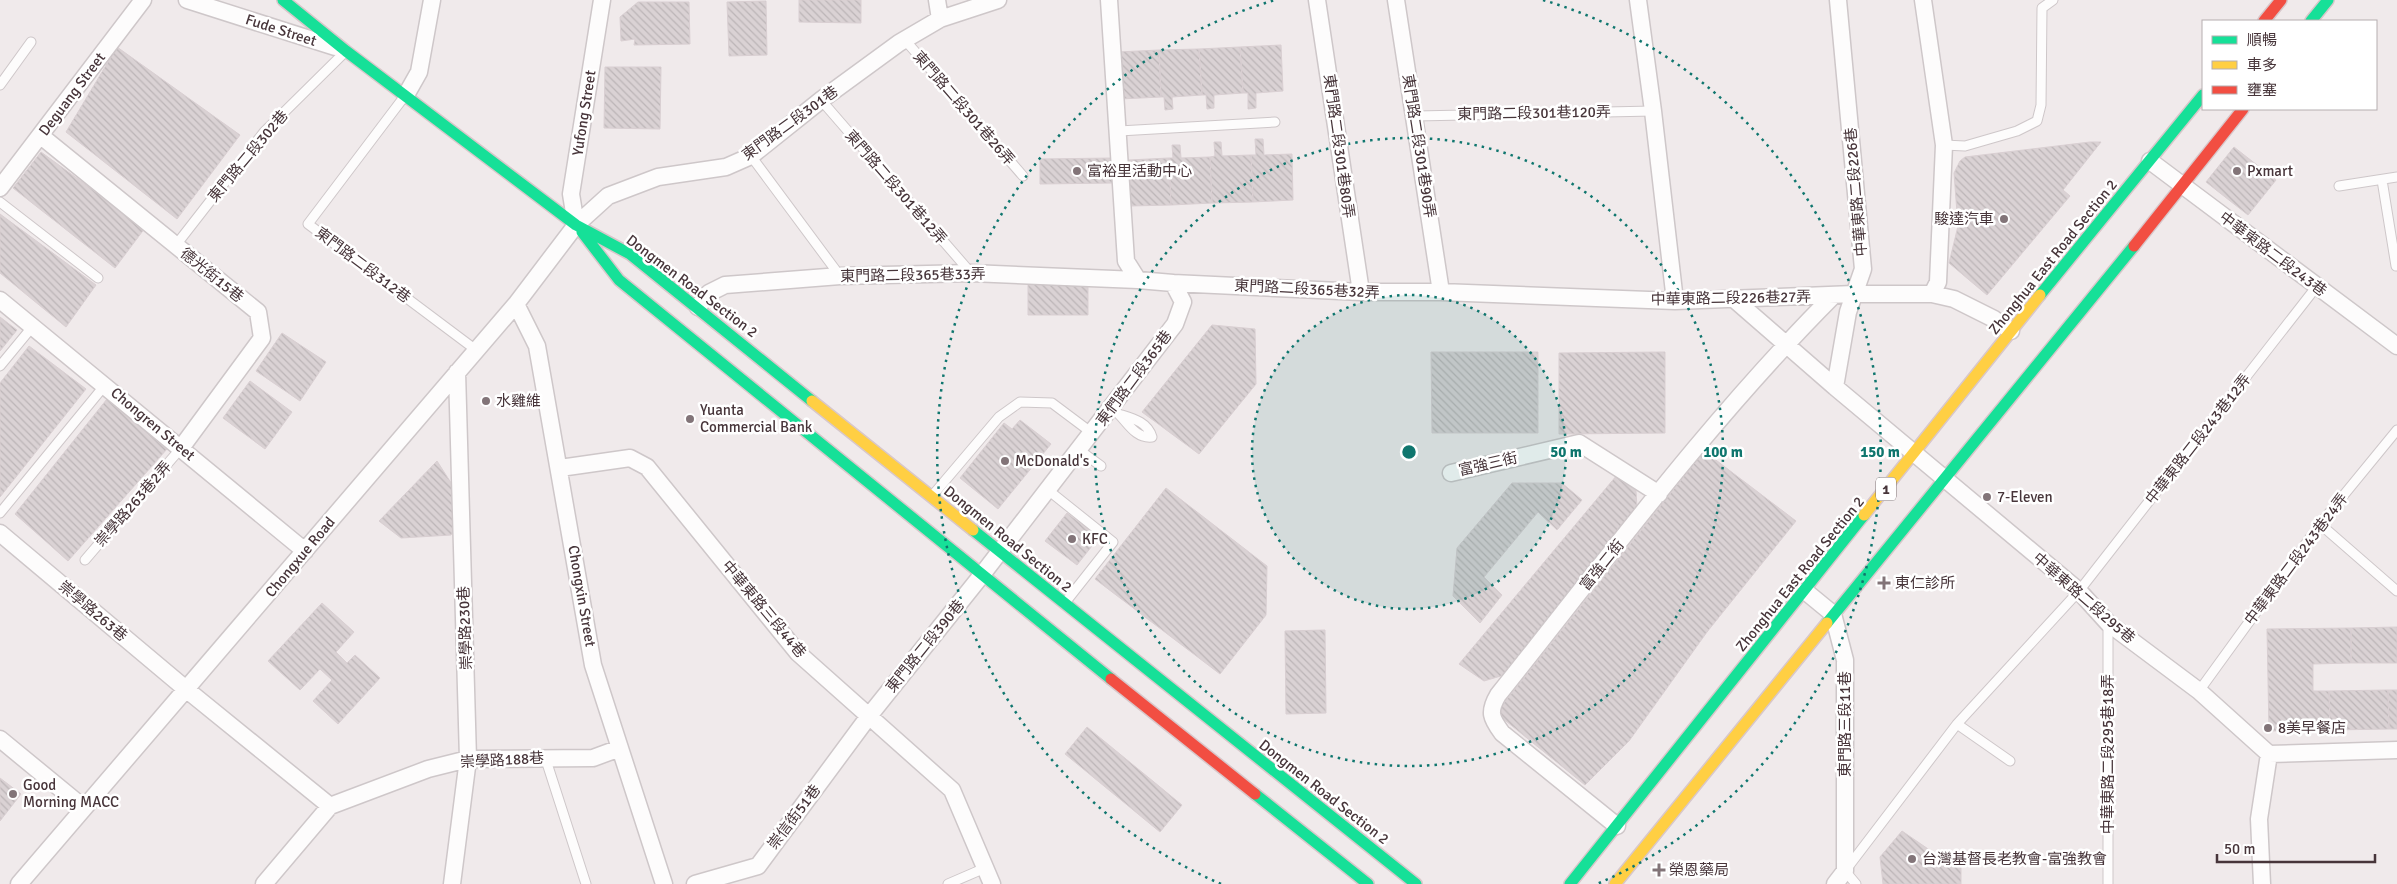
<svg xmlns="http://www.w3.org/2000/svg" width="2397" height="884" viewBox="0 0 2397 884" font-family="Signika,'Noto Sans TC',sans-serif">
	<style>
		.building { fill: url(#building-back-hatch); stroke: #d9cfd2 }
		.lines { fill: none; stroke-linecap: round; stroke-linejoin: round }
		.lane-casing { stroke: #cec7c9; stroke-width: 11 }
		.street-casing { stroke: #cec7c9; stroke-width: 19 }
		.fast-casing { stroke: #d8c7ca; stroke-width: 14 }
		.slow-casing { stroke: #d8c7ca; stroke-width: 14 }
		.jam-casing { stroke: #d8c7ca; stroke-width: 14 }
		.lane { stroke: #fdfcfc; stroke-width: 9 }
		.street { stroke: #fdfcfc; stroke-width: 16 }
		.fast { stroke: #16e098; stroke-width: 11 }
		.slow { stroke: #ffcf43; stroke-width: 11 }
		.jam { stroke: #f24e42; stroke-width: 11 }
		.ring { fill: none; stroke: #0f766e; stroke-width: 2.5; stroke-dasharray: 2.5 5 }
		.poi-dot { fill: #827478; stroke: #fff; stroke-width: 2 }
		.labels { text-anchor: middle; stroke-width: 5; stroke-linejoin: round; paint-order: stroke }
		.shield { fill: #fff; stroke: #7e7275; stroke-width: 1 }
		.shield-label { font-size: 14px; font-weight: bold; fill: #47353a }
		.street-label { font-size: 15px; fill: #47353a; stroke: #fff }
		.poi-label { font-size: 15px; fill: #47353a; stroke: #fff; text-anchor: start }
		.centre { fill: #0f766e; stroke: #fff; stroke-width: 2.5 }
		.ring-label { font-size: 15px; text-anchor: middle; font-weight: bold; fill: #0f766e; stroke: #fff; stroke-width: 5; stroke-linejoin: round; paint-order: stroke }
	</style>
	<defs>
		<pattern id="building-back-hatch" width="6" height="6" patternUnits="userSpaceOnUse" patternTransform="scale(1.25)"><rect width="6" height="6" fill="#dad2d4"/><path d="M-1 5l2 2M0 0l6 6M5-1l2 2" fill="none" stroke="#bcb5b7"/></pattern>
	</defs>
	<rect width="100%" height="100%" fill="#f0eaeb"/>
	<path class="building" d="M799 0H861V23L799 22Z
		M766 1 767 55 729 56 727 2Z
		M638 2H689L690 44 634 45 635 39 621 41 620 17Z
		M1281 45 1283 91 1256 93V108L1248 109V93H1243L1240 47Z
		M117 47 240 135 177 219 66 132Z
		M1240 47 1243 93 1214 95V108L1207 109 1206 95H1202L1199 49Z
		M1199 49 1202 95 1172 97 1173 109 1165 110 1164 97H1161L1159 50Z
		M1159 50 1161 97 1120 99 1118 52Z
		M605 67H661L660 129 604 128Z
		M1255 139H1263L1264 155 1292 154 1293 200 1253 202 1251 155H1256Z
		M1214 142H1221L1222 156 1251 155 1253 202 1212 203 1210 157 1215 156Z
		M2090 142H2101L2063 190 2070 196 1987 295 1949 263 1958 226 1954 173 1960 161 1965 157Z
		M1172 145H1180L1181 158 1210 157 1212 203 1171 205 1169 158H1173Z
		M2234 147 2276 180 2248 215 2206 182Z
		M41 152 145 228 115 268 13 188Z
		M1113 158V183L1040 184V159Z
		M1169 158 1171 205 1130 206 1129 160Z
		M0 214 96 285 66 327 0 273Z
		M1028 284H1088V315H1028Z
		M0 317 17 330 0 351Z
		M1212 325 1255 329 1256 384 1199 454 1142 412Z
		M282 333 326 362 300 401 256 371Z
		M29 346 86 389 0 497V383Z
		M1431 352H1538V433H1432Z
		M1665 352V433L1559 434V353Z
		M250 381 292 412 265 449 223 418Z
		M107 399 167 449 68 561 15 514Z
		M1020 420 1051 444 998 509 960 478 1004 423 1012 429Z
		M1704 451 1796 521 1707 632 1629 741 1585 785 1496 713Z
		M437 461 455 489 457 526 451 535 401 538 379 521Z
		M1617 475 1636 491 1637 508 1504 675 1484 681 1459 664Z
		M1512 483H1562L1582 500 1557 530 1538 512 1484 577 1502 595 1480 623 1453 596 1457 548Z
		M1166 488 1267 566 1266 615 1220 674 1095 579Z
		M1067 513 1099 537 1077 565 1045 541Z
		M322 603 354 632 336 652 347 663 355 655 380 678 338 724 313 701 332 680 320 669 300 690 268 661Z
		M2397 627V663H2351V628Z
		M2351 628V663L2313 664V691H2329L2330 730 2269 731 2267 629Z
		M1325 630 1326 713 1286 714 1285 631Z
		M2388 690 2389 729 2330 730 2329 691Z
		M2388 690H2397V729H2389Z
		M1087 727 1182 805 1160 832 1065 754Z
		M0 778 21 794 0 821Z
		M1902 831 1947 862H1961V884H1883L1880 857Z"/>
	<g class="lines">
		<g class="lane-casing">
			<path id="lane" d="M905 40 1023 176
				M0 85 31 42
				M404 97 308 224 476 350
				M821 100 971 273
				M1416 116 1653 111
				M1119 131 1275 122
				M1944 145 1965 146 2017 131 2037 121 2041 105 2042 8 2053 0
				M751 156 840 276
				M2382 180 2396 266
				M2339 186 2397 177
				M0 202 98 278
				M176 245 264 132 345 52
				M0 366 33 326
				M1112 408C1126 418 1133 439 1152 437 1148 423 1135 419 1122 415
				M1079 450 1101 466
				M1048 490 1113 542 1064 604
				M932 496 999 417 1020 402 1052 403 1092 433
				M0 513 105 385
				M2320 524 2397 591
				M85 560 181 448
				M2199 691 2320 524 2397 430
				M1957 724 2010 761
				M545 757 586 884
				M948 884 985 868
				M1856 884 1845 871 1957 724 2079 591 2317 286
				M2108 884V623"/>
		</g>
		<g class="street-casing">
			<path id="street" d="M187 0 335 47
				M937 0 940 19
				M1317 0 1361 292
				M1396 0 1441 292
				M1638 0 1653 111 1675 301
				M1838 0 1863 269 1848 312 1835 387 2079 591 2108 623 2199 691 2269 754 2259 819 2262 884
				M1923 0 1944 145 1938 282 1932 294
				M406 95 419 72 432 0
				M41 136 258 312 262 338 181 448
				M2150 161 2397 346
				M0 188 143 0
				M576 225 571 194 602 0
				M1173 283 1361 292H1441L1675 301 1854 294H1932L1954 299 1994 319 2011 331
				M0 300 305 551
				M1735 300 1835 387
				M516 304 537 346 593 665 664 884
				M698 307 709 293 725 285 840 276 971 273 1138 280
				M560 468 630 458 647 467 798 653 952 790 992 884
				M1451 473 1579 443 1659 494
				M0 533 187 690 330 806
				M1805 591 1833 614 1845 660V871L1835 884
				M0 739 84 808
				M2269 754 2397 750
				M1617 826 1502 733C1491 718 1488 712 1498 695 1606 560 1711 418 1834 295
				M19 884 516 304 576 225 608 196 658 177 726 167 751 156 821 100 899 43 940 19 998 0
				M264 884 330 806 428 769 468 759 593 758 620 748
				M452 884 468 759 457 372
				M695 884 758 866 869 716 981 576 1175 324 1183 302 1173 283 1138 280 1126 261 1109 0"/>
		</g>
		<g class="fast-casing">
			<path id="fast" d="M283 0 346 51 576 225 630 254 812 401
				M2311 21 2328 0
				M582 232 619 280 1111 679
				M2040 295 2203 95
				M973 530 1416 884
				M1827 623 2134 246
				M1255 794 1368 884
				M1570 884 1864 515"/>
		</g>
		<g class="slow-casing">
			<path id="slow" d="M812 401 973 530
				M1864 515 2040 295
				M1615 884 1827 623"/>
		</g>
		<g class="jam-casing">
			<path id="jam" d="M2264 21 2281 0
				M2134 246 2243 109
				M1111 679 1255 794"/>
		</g>
		<use href="#lane" class="lane"/>
		<use href="#street" class="street"/>
		<use href="#fast" class="fast"/>
		<use href="#slow" class="slow"/>
		<use href="#jam" class="jam"/>
	</g>
	<circle cx="1409" cy="452" r="157" fill="#0f766e" fill-opacity=".12"/>
	<g class="ring">
		<circle cx="1409" cy="452" r="157"/>
		<circle cx="1409" cy="452" r="314"/>
		<path d="M1221 884A471 471 0 0 1 1275 0M1543 0A471 471 0 0 1 1597 884"/>
	</g>
	<g class="poi-dot">
		<circle cx="1077" cy="171" r="5"/>
		<circle cx="2237" cy="171" r="5"/>
		<circle cx="2004" cy="219" r="5"/>
		<circle cx="486" cy="401" r="5"/>
		<circle cx="690" cy="419" r="5"/>
		<circle cx="1005" cy="461" r="5"/>
		<circle cx="1987" cy="497" r="5"/>
		<circle cx="1072" cy="539" r="5"/>
		<path d="M1881.5 575.5h5v5h5v5h-5v5h-5v-5h-5v-5h5z"/>
		<circle cx="2268" cy="728" r="5"/>
		<circle cx="13" cy="794" r="5"/>
		<circle cx="1912" cy="859" r="5"/>
		<path d="M1656.5 862.5h5v5h5v5h-5v5h-5v-5h-5v-5h5z"/>
	</g>
	<g class="labels">
		<rect class="shield" x="1876" y="477.5" width="20" height="23" rx="4"/>
		<g class="shield-label">
			<text x="1886" y="494">1</text>
		</g>
		<g class="street-label">
			<text transform="translate(281 30) rotate(18)" y="5">Fude Street</text>
			<text transform="translate(72 94) rotate(-53)" y="5">Deguang Street</text>
			<text transform="translate(964 108) rotate(49)" y="5">東門路二段301巷26弄</text>
			<text transform="translate(584 113) rotate(-81)" y="5">Yufong Street</text>
			<text transform="translate(1534 113) rotate(-1)" y="5">東門路二段301巷120弄</text>
			<text transform="translate(790 123) rotate(-36)" y="5">東門路二段301巷</text>
			<text transform="translate(1339 146) rotate(82)" y="5">東門路二段301巷80弄</text>
			<text transform="translate(1419 146) rotate(81)" y="5">東門路二段301巷90弄</text>
			<text transform="translate(248 156) rotate(-50)" y="5">東門路二段302巷</text>
			<text transform="translate(896 187) rotate(49)" y="5">東門路二段301巷12弄</text>
			<text transform="translate(1856 192) rotate(-95)" y="5">中華東路二段226巷</text>
			<text transform="translate(2273 254) rotate(37)" y="5">中華東路二段243巷</text>
			<text transform="translate(2053 257) rotate(-51)" y="5">Zhonghua East Road Section 2</text>
			<text transform="translate(363 265) rotate(37)" y="5">東門路二段312巷</text>
			<text transform="translate(212 275) rotate(39)" y="5">德光街15巷</text>
			<text transform="translate(913 275) rotate(-1)" y="5">東門路二段365巷33弄</text>
			<text transform="translate(692 286) rotate(37)" y="5">Dongmen Road Section 2</text>
			<text transform="translate(1307 289) rotate(3)" y="5">東門路二段365巷32弄</text>
			<text transform="translate(1731 298) rotate(-1)" y="5">中華東路二段226巷27弄</text>
			<text transform="translate(1134 378) rotate(-53)" y="5">東們路二段365巷</text>
			<text transform="translate(153 424) rotate(40)" y="5">Chongren Street</text>
			<text transform="translate(2198 439) rotate(-52)" y="5">中華東路二段243巷12弄</text>
			<text transform="translate(1488 464) rotate(-13)" y="5">富強三街</text>
			<text transform="translate(133 504) rotate(-49)" y="5">崇學路263巷2弄</text>
			<text transform="translate(1008 539) rotate(39)" y="5">Dongmen Road Section 2</text>
			<text transform="translate(300 557) rotate(-50)" y="5">Chongxue Road</text>
			<text transform="translate(2296 559) rotate(-53)" y="5">中華東路二段243巷24弄</text>
			<text transform="translate(1602 565) rotate(-51)" y="5">富強二街</text>
			<text transform="translate(1800 574) rotate(-51)" y="5">Zhonghua East Road Section 2</text>
			<text transform="translate(582 596) rotate(80)" y="5">Chongxin Street</text>
			<text transform="translate(2084 598) rotate(41)" y="5">中華東路二段295巷</text>
			<text transform="translate(764 609) rotate(50)" y="5">中華東路三段44巷</text>
			<text transform="translate(93 611) rotate(40)" y="5">崇學路263巷</text>
			<text transform="translate(465 628) rotate(-92)" y="5">崇學路230巷</text>
			<text transform="translate(925 646) rotate(-51)" y="5">東門路二段390巷</text>
			<text transform="translate(1845 724) rotate(-90)" y="5">東門路三段11巷</text>
			<text transform="translate(2108 754) rotate(-90)" y="5">中華東路二段295巷18弄</text>
			<text transform="translate(502 760) rotate(-3)" y="5">崇學路188巷</text>
			<text transform="translate(1324 792) rotate(38)" y="5">Dongmen Road Section 2</text>
			<text transform="translate(794 817) rotate(-53)" y="5">崇信街51巷</text>
		</g>
		<g class="poi-label">
			<text x="1087" y="176">富裕里活動中心</text>
			<text x="2247" y="176">Pxmart</text>
			<text x="1994" y="224" text-anchor="end">駿達汽車</text>
			<text x="496" y="406">水雞維</text>
			<text x="700" y="415">Yuanta<tspan x="700" dy="17">Commercial Bank</tspan></text>
			<text x="1015" y="466">McDonald's</text>
			<text x="1997" y="502">7-Eleven</text>
			<text x="1082" y="544">KFC</text>
			<text x="1895" y="588">東仁診所</text>
			<text x="2278" y="733">8美早餐店</text>
			<text x="23" y="790">Good<tspan x="23" dy="17">Morning MACC</tspan></text>
			<text x="1922" y="864">台灣基督長老教會-富強教會</text>
			<text x="1669" y="875">榮恩藥局</text>
		</g>
	</g>
	<circle cx="1409" cy="452" r="8" class="centre"/>
	<g class="ring-label">
		<text x="1566" y="457">50 m</text>
		<text x="1723" y="457">100 m</text>
		<text x="1880" y="457">150 m</text>
	</g>
	<rect x="2202" y="20" width="175" height="90" fill="#ffffff" stroke="#b5aeb0"/>
	<rect x="2212" y="36" width="25" height="8" fill="#16e098" stroke="#b5aeb0"/>
	<text x="2247" y="45" font-size="15" fill="#47353a">順暢</text>
	<rect x="2212" y="61" width="25" height="8" fill="#ffcf43" stroke="#b5aeb0"/>
	<text x="2247" y="70" font-size="15" fill="#47353a">車多</text>
	<rect x="2212" y="86" width="25" height="8" fill="#f24e42" stroke="#b5aeb0"/>
	<text x="2247" y="95" font-size="15" fill="#47353a">壅塞</text>
	<path d="M2217 854v8h158v-8" fill="none" stroke="#47353a" stroke-width="2.5"/>
	<text x="2224" y="854" font-size="15" fill="#47353a" stroke="#ffffff" stroke-width="4" paint-order="stroke">50 m</text>
</svg>
